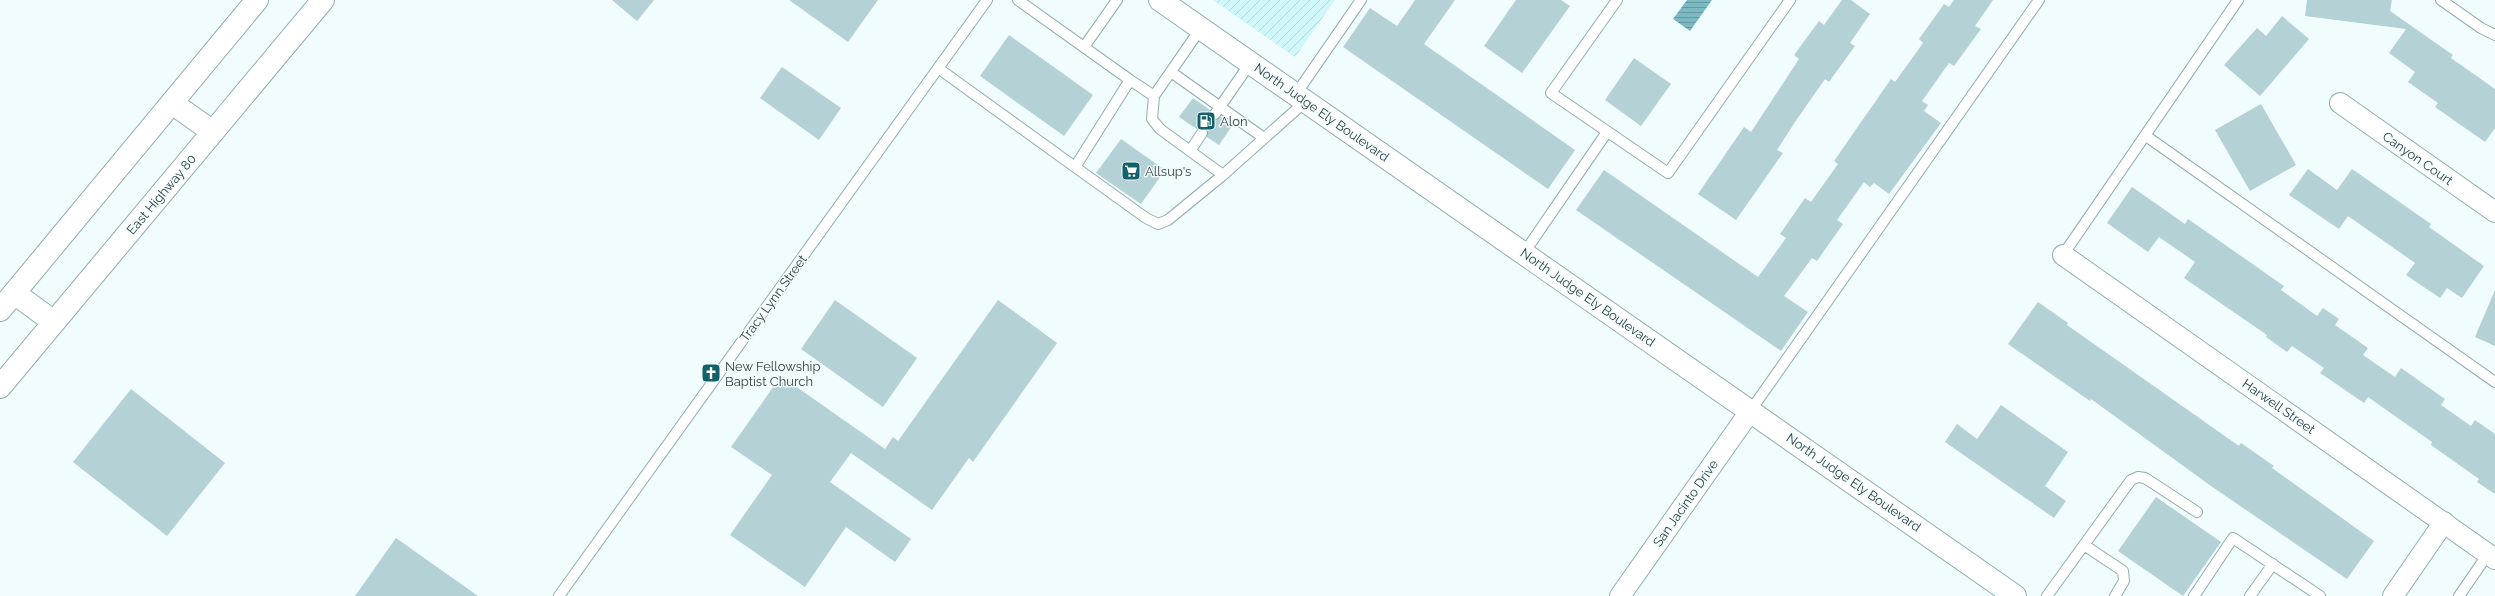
<svg xmlns="http://www.w3.org/2000/svg" width="2495" height="596" viewBox="0 0 2495 596" font-family="Raleway,sans-serif">
	<style>
		.industrial { fill: url(#industrial-furrows) }
		.water { fill: url(#water-rules) }
		.building { fill: #b4d1d5 }
		.lines { fill: none; stroke-linecap: round; stroke-linejoin: round }
		.lane-casing { stroke: #91adb1; stroke-width: 12 }
		.street-casing { stroke: #91adb1; stroke-width: 22 }
		.secondary-casing { stroke: #91adb1; stroke-width: 24 }
		.primary-casing { stroke: #91adb1; stroke-width: 24 }
		.lane { stroke: #fff; stroke-width: 10 }
		.street { stroke: #fff; stroke-width: 20 }
		.secondary { stroke: #fff; stroke-width: 22 }
		.primary { stroke: #fff; stroke-width: 22 }
		.labels { text-anchor: middle; stroke-width: 3; stroke-linejoin: round; paint-order: stroke }
		.street-label { font-size: 13px; fill: #343f41; stroke: #f0fcfe }
		.poi-label { font-size: 13px; fill: #343f41; stroke: #f0fcfe; text-anchor: start }
	</style>
	<defs>
		<pattern id="industrial-furrows" width="10" height="10" patternUnits="userSpaceOnUse"><rect width="10" height="10" fill="#cff7fc"/><path d="M-1 1l2-2M0 10L10 0M9 11l2-2" fill="none" stroke="#b2d5d9"/></pattern>
		<pattern id="water-rules" width="6" height="5" patternUnits="userSpaceOnUse"><rect width="6" height="5" fill="#7bb9c3"/><path d="M0 2.5h6" fill="none" stroke="#6698a0"/></pattern>
	</defs>
	<rect width="100%" height="100%" fill="#f0fcfe"/>
	<path class="industrial" d="M1213 0H1335L1295 57Z"/>
	<path class="water" d="M1687 0H1712L1690 31 1673 19Z"/>
	<path class="building" d="M612 0H654L637 21Z
		M789 0H878L848 42Z
		M1415 0H1455L1424 44 1575 150 1548 189 1343 47 1370 8 1397 26Z
		M1516 0H1561L1570 6 1522 73 1484 46Z
		M1842 0H1851L1870 14 1850 43 1855 46 1829 82 1825 79 1795 122 1777 150 1783 153 1736 220 1698 194 1744 127 1751 132 1799 59 1794 55 1819 21 1824 25Z
		M1954 0H1993L1975 26 1981 29 1954 66 1949 63 1922 101 1928 105 1924 111 1941 123 1889 194 1874 183 1870 187 1864 182 1837 220 1843 224 1817 261 1812 258 1784 296 1808 312 1781 351 1576 210 1604 170 1758 277 1786 238 1780 234 1805 198 1811 202 1838 164 1834 161 1891 79 1895 82 1923 43 1919 39 1944 4 1949 7Z
		M2307 0H2392L2390 11 2453 55 2451 58 2495 89V128L2485 142 2435 107 2438 103 2408 82 2415 72 2389 53 2406 29 2305 16Z
		M2282 16 2309 39 2260 96 2224 65 2257 28 2266 36Z
		M1009 35 1093 95 1064 136 980 76Z
		M1634 58 1671 84 1641 126 1605 100Z
		M782 67 841 108 819 140 760 98Z
		M1193 98 1210 110 1209 114 1211 119 1215 120 1221 117 1232 126 1219 145 1207 137 1206 128 1202 127 1197 129 1179 117Z
		M2261 104 2296 165 2250 191 2215 130Z
		M1121 139 1165 170 1141 204 1096 173Z
		M2308 169 2337 190 2352 169 2431 224 2429 227 2484 266 2462 298 2447 288 2440 298 2406 275 2415 263 2348 216 2339 229 2289 195Z
		M2132 187 2185 224 2188 219 2284 286 2281 290 2317 316 2323 308 2339 319 2335 325 2368 348 2363 355 2395 377 2401 368 2445 399 2441 405 2471 426 2475 420 2495 434V494L2477 482 2479 479 2431 445 2432 442 2368 397 2364 403 2320 373 2324 368 2292 346 2287 352 2266 337 2267 335 2184 278 2195 262 2159 237 2148 252 2107 223Z
		M2495 290V346L2475 337Z
		M835 300 917 358 883 407 801 349Z
		M998 300 1057 343 973 462 969 458 932 510 851 453 830 482 911 539 895 562 846 527 805 587 730 535 772 475 731 447 781 376 885 449 893 437 898 441Z
		M2038 302 2068 323 2067 325 2239 446 2241 443 2274 466 2272 468 2374 541 2347 579 2211 486 2091 399 2090 401 2008 344Z
		M131 389 225 463 167 536 73 462Z
		M2001 405 2068 452 2045 486 2066 501 2054 518 1945 442 1957 424 1977 439Z
		M2156 497 2221 542 2183 596 2118 551Z
		M396 538 478 596H355Z"/>
	<g class="lines">
		<g class="lane-casing">
			<path id="lane" d="M1018 0 1130 80 1075 167 1146 218 1158 224 1168 220 1223 175
				M1617 0 1551 93 1668 173 1790 0
				M2441 0 2481 28 2495 35
				M1201 28 1154 96 1152 119 1160 129 1223 175 1306 101
				M1084 47 1117 0
				M938 68 1075 167
				M1171 72 1264 138
				M1130 80 1154 96
				M1296 94 1361 0
				M1215 114 1251 62
				M2146 136 2495 382
				M1190 151 1202 133
				M1524 253 1607 132
				M2063 255 2238 0
				M1751 410 2039 0
				M2084 545 2123 571 2124 581 2115 596
				M559 596 987 0
				M2047 596 2131 480 2138 477 2145 478 2197 512
				M2194 596 2233 538 2320 596
				M2250 596 2273 564
				M2459 596 2488 554"/>
		</g>
		<g class="street-casing">
			<path id="street" d="M2340 103 2495 212
				M2063 255 2495 559
				M1620 596 1751 410
				M2393 596 2444 522"/>
		</g>
		<g class="secondary-casing">
			<path id="secondary" d="M1160 0 2015 596"/>
		</g>
		<g class="primary-casing">
			<path id="primary" d="M172 103 213 132
				M14 293 54 322
				M0 310 257 0
				M0 387 323 0"/>
		</g>
		<use href="#lane" class="lane"/>
		<use href="#street" class="street"/>
		<use href="#secondary" class="secondary"/>
		<use href="#primary" class="primary"/>
	</g>
	<defs>
		<g id="fuel-square" transform="scale(1)"><rect x="-9" y="-9" width="18" height="18" rx="4" fill="#12606a" stroke="#f0fcfe"/><path d="M-5.5-6h7V0h2V4h1.3V-2.5L3-4.5l.8-.8L6-3V5H2.5V1h-1V6h-7ZM-4.2-4.7v3.2H.2V-4.7Z" fill="#fff"/></g>
		<g id="supermarket-square" transform="scale(1)"><rect x="-9" y="-9" width="18" height="18" rx="4" fill="#12606a" stroke="#f0fcfe"/><path d="M-6-5.5h2.5l.6 2H6L4.5 2H-2.5L-4.4-4H-6ZM-1.5 3.2a1.3 1.3 0 1 0 .1 0ZM3 3.2a1.3 1.3 0 1 0 .1 0Z" fill="#fff"/></g>
		<g id="church-square" transform="scale(1)"><rect x="-9" y="-9" width="18" height="18" rx="4" fill="#12606a" stroke="#f0fcfe"/><path d="M-1.2-6h2.4v3.5h3.3v2.4h-3.3V6h-2.4V-.1h-3.3v-2.4h3.3Z" fill="#fff"/></g>
	</defs>
	<g fill-rule="evenodd">
		<use href="#fuel-square" x="1206" y="121"/>
		<use href="#supermarket-square" x="1131" y="171"/>
		<use href="#church-square" x="711" y="373"/>
	</g>
	<g class="labels">
		<g class="street-label">
			<text transform="translate(1322 112) rotate(35)" y="5">North Judge Ely Boulevard</text>
			<text transform="translate(2418 158) rotate(35)" y="5">Canyon Court</text>
			<text transform="translate(161 194) rotate(-50)" y="5">East Highway 80</text>
			<text transform="translate(1588 297) rotate(35)" y="5">North Judge Ely Boulevard</text>
			<text transform="translate(773 298) rotate(-54)" y="5">Tracy Lynn Street</text>
			<text transform="translate(2279 406) rotate(35)" y="5">Harwell Street</text>
			<text transform="translate(1854 482) rotate(35)" y="5">North Judge Ely Boulevard</text>
			<text transform="translate(1685 503) rotate(-55)" y="5">San Jacinto Drive</text>
		</g>
		<g class="poi-label">
			<text x="1220" y="126">Alon</text>
			<text x="1145" y="176">Allsup's</text>
			<text x="725" y="371">New Fellowship<tspan x="725" dy="15">Baptist Church</tspan></text>
		</g>
	</g>
</svg>
